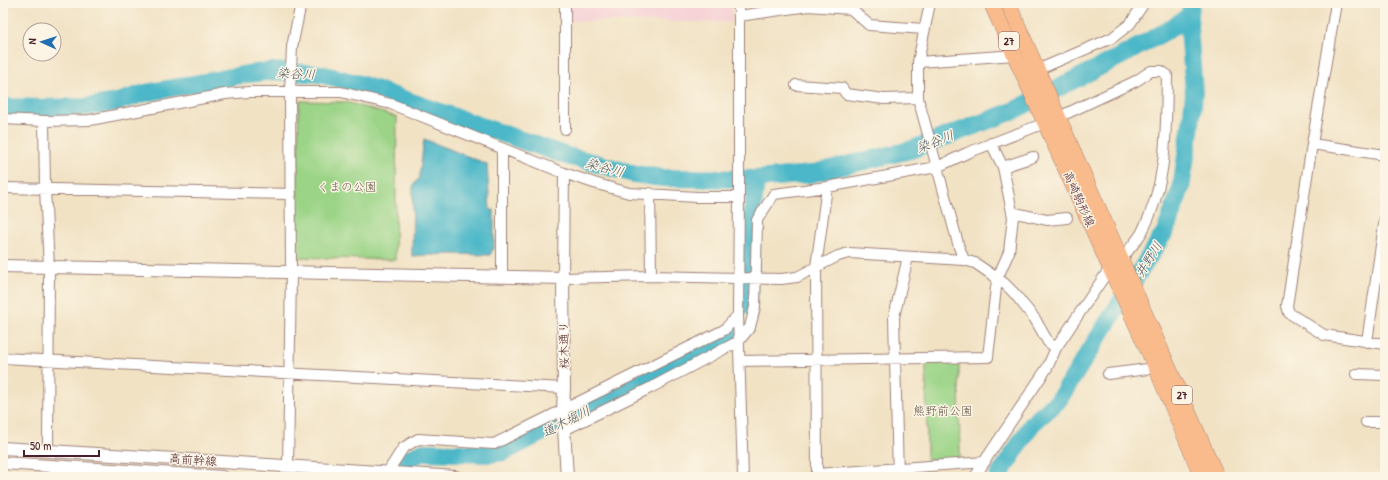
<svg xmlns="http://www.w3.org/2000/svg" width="1388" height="480" viewBox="0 0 1388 480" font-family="'Patrick Hand','Klee One',sans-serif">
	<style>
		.built { fill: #f6cfd6 }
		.green { fill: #9bd487; stroke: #727a59 }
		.water { fill: #4bb7c8; stroke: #4a6b7a }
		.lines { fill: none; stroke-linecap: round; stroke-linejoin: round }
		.river { stroke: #4bb7c8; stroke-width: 18 }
		.minor-casing { stroke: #9e8078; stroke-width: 12 }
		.tertiary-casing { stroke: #9e8078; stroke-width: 14 }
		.primary-casing { stroke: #9e8078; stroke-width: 16 }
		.minor { stroke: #fff; stroke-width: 10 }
		.tertiary { stroke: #fff; stroke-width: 12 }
		.primary { stroke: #fabb8c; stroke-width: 15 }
		.labels { text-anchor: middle; stroke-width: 3; stroke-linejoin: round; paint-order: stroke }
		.shield { fill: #fcf5e5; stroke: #7f5f63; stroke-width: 1 }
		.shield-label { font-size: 11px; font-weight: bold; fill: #4a1f2b }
		.park-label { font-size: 12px; fill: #625547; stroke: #fcf5e5 }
		.street-label { font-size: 12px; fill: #4a1f2b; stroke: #fcf5e5 }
		.water-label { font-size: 13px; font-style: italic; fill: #4a5462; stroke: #fcf5e5 }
	</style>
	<rect width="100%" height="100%" fill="#fcf5e5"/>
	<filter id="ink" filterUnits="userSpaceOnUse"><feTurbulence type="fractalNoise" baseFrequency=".025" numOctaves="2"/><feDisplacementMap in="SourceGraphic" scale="8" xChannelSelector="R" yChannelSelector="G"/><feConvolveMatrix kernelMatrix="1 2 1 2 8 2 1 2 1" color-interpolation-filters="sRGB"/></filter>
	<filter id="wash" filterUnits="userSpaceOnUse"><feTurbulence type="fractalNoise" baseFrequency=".012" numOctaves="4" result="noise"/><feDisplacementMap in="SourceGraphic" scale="16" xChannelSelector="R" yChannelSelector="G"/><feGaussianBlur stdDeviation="0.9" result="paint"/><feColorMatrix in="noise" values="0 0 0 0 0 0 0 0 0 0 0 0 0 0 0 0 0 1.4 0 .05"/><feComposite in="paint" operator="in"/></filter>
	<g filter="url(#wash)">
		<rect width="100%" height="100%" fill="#f1e2c4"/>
		<path class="built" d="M571 3H732V22L571 21Z"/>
		<path class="green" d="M299 101 346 102 397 117 395 260 296 257Z
			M959 362 960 460H927L926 363Z"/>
		<path class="water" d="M424 139 487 164 490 210H494V247L490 255 450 254 412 256 413 186 419 178Z"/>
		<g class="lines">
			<path class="river" d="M3 107 42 108 86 107 117 102 145 93 247 74 274 71 320 74 360 84 567 156 592 162 634 174 663 178 756 179 810 174 910 150 1013 111 1127 53 1168 30 1189 16
				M748 306 752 216 756 179
				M395 477 408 459 423 452 489 454 504 452 729 337 733 333
				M998 477 1032 424 1058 401 1166 230 1181 188 1191 124 1194 93 1189 27 1191 3"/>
		</g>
	</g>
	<g filter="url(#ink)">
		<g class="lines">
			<g class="minor-casing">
				<path id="minor" d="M739 3V193L738 315 743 477
					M930 3 918 62V98L959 247 964 260
					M1336 3 1312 144 1287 306 1289 313 1324 335 1385 344
					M739 16 808 6 851 9 869 25 924 29
					M918 62 1015 55
					M1037 70 1112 38 1130 24 1144 3
					M796 85 842 88 846 94 884 99 918 98
					M1059 117 1136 81 1151 71H1161L1167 75C1166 128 1168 183 1142 232 1137 241 1128 250 1122 259
					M3 119 44 121 90 120 225 94 249 92H341L391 104 564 173 594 183 629 193 697 197H739
					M44 121 45 189 49 267 48 451
					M565 129V3
					M1312 144 1385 155
					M1003 167 1033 157
					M564 173 563 278 651 276 781 279 797 277 838 256 849 253 964 260 975 263 1004 283 1014 293 1035 319 1048 342 1056 348
					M3 188 291 194
					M650 193 651 276
					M1012 212 1047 220 1067 218
					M502 277V149
					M1367 342 1385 218
					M3 358 564 388
					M740 361 988 357 997 279 1009 252 1013 217 1003 167 991 143
					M1108 374 1156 368 1161 366
					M1356 374 1385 375
					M1366 422H1385
					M564 430 652 387 739 341 750 327 755 307 757 220 774 194 827 187 937 167 967 153 1045 123
					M288 467 291 272 290 92 292 47 301 3
					M387 473 403 448 418 439 494 444 724 330 738 315
					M817 474 985 462
					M817 477 816 267 827 187
					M898 477 894 317 908 257
					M975 477 988 456 1047 368 1056 348 1110 268"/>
			</g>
			<g class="tertiary-casing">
				<path id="tertiary" d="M3 266 563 278 564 388 563 412 567 477
					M3 448 456 477
					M3 463 222 477"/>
			</g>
			<g class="primary-casing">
				<path id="primary" d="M991 3 1110 268 1156 368 1202 477
					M1008 3 1217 477"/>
			</g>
			<use href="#minor" class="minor"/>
			<use href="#tertiary" class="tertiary"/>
			<use href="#primary" class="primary"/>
		</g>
	</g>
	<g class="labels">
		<g class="shield">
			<rect x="999" y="32" width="20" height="18" rx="3"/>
			<rect x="1172" y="386" width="20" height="18" rx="3"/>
		</g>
		<g class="shield-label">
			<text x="1009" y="45">27</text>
			<text x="1182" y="399">27</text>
		</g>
		<g class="park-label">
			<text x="347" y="191">くまの公園</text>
			<text x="943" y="415">熊野前公園</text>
		</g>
		<g class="street-label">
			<text transform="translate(1079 199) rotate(66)" y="4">高崎駒形線</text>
			<text transform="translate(564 345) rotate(-91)" y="4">桜木通り</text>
			<text transform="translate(193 460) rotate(4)" y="4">高前幹線</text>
		</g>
		<g class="water-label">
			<text transform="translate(296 73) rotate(3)" y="5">染谷川</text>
			<text transform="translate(935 141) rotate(-21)" y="5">染谷川</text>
			<text transform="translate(605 167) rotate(15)" y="5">染谷川</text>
			<text transform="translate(1148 259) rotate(-58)" y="5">井野川</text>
			<text transform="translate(566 421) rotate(-27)" y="5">道木堀川</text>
		</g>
	</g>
	<rect width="1388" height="480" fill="none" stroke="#fcf5e5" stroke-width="16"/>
	<g transform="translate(42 42) rotate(273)"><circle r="19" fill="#fcf5e5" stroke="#b59f9b"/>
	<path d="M0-3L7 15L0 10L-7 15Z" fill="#1f6fb2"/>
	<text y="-6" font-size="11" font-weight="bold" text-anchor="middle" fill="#4a1f2b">N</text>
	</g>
	<path d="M24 450v6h75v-6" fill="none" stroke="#4a1f2b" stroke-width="2"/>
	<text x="30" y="450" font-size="12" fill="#4a1f2b" stroke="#fcf5e5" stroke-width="3" paint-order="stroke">50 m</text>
</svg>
